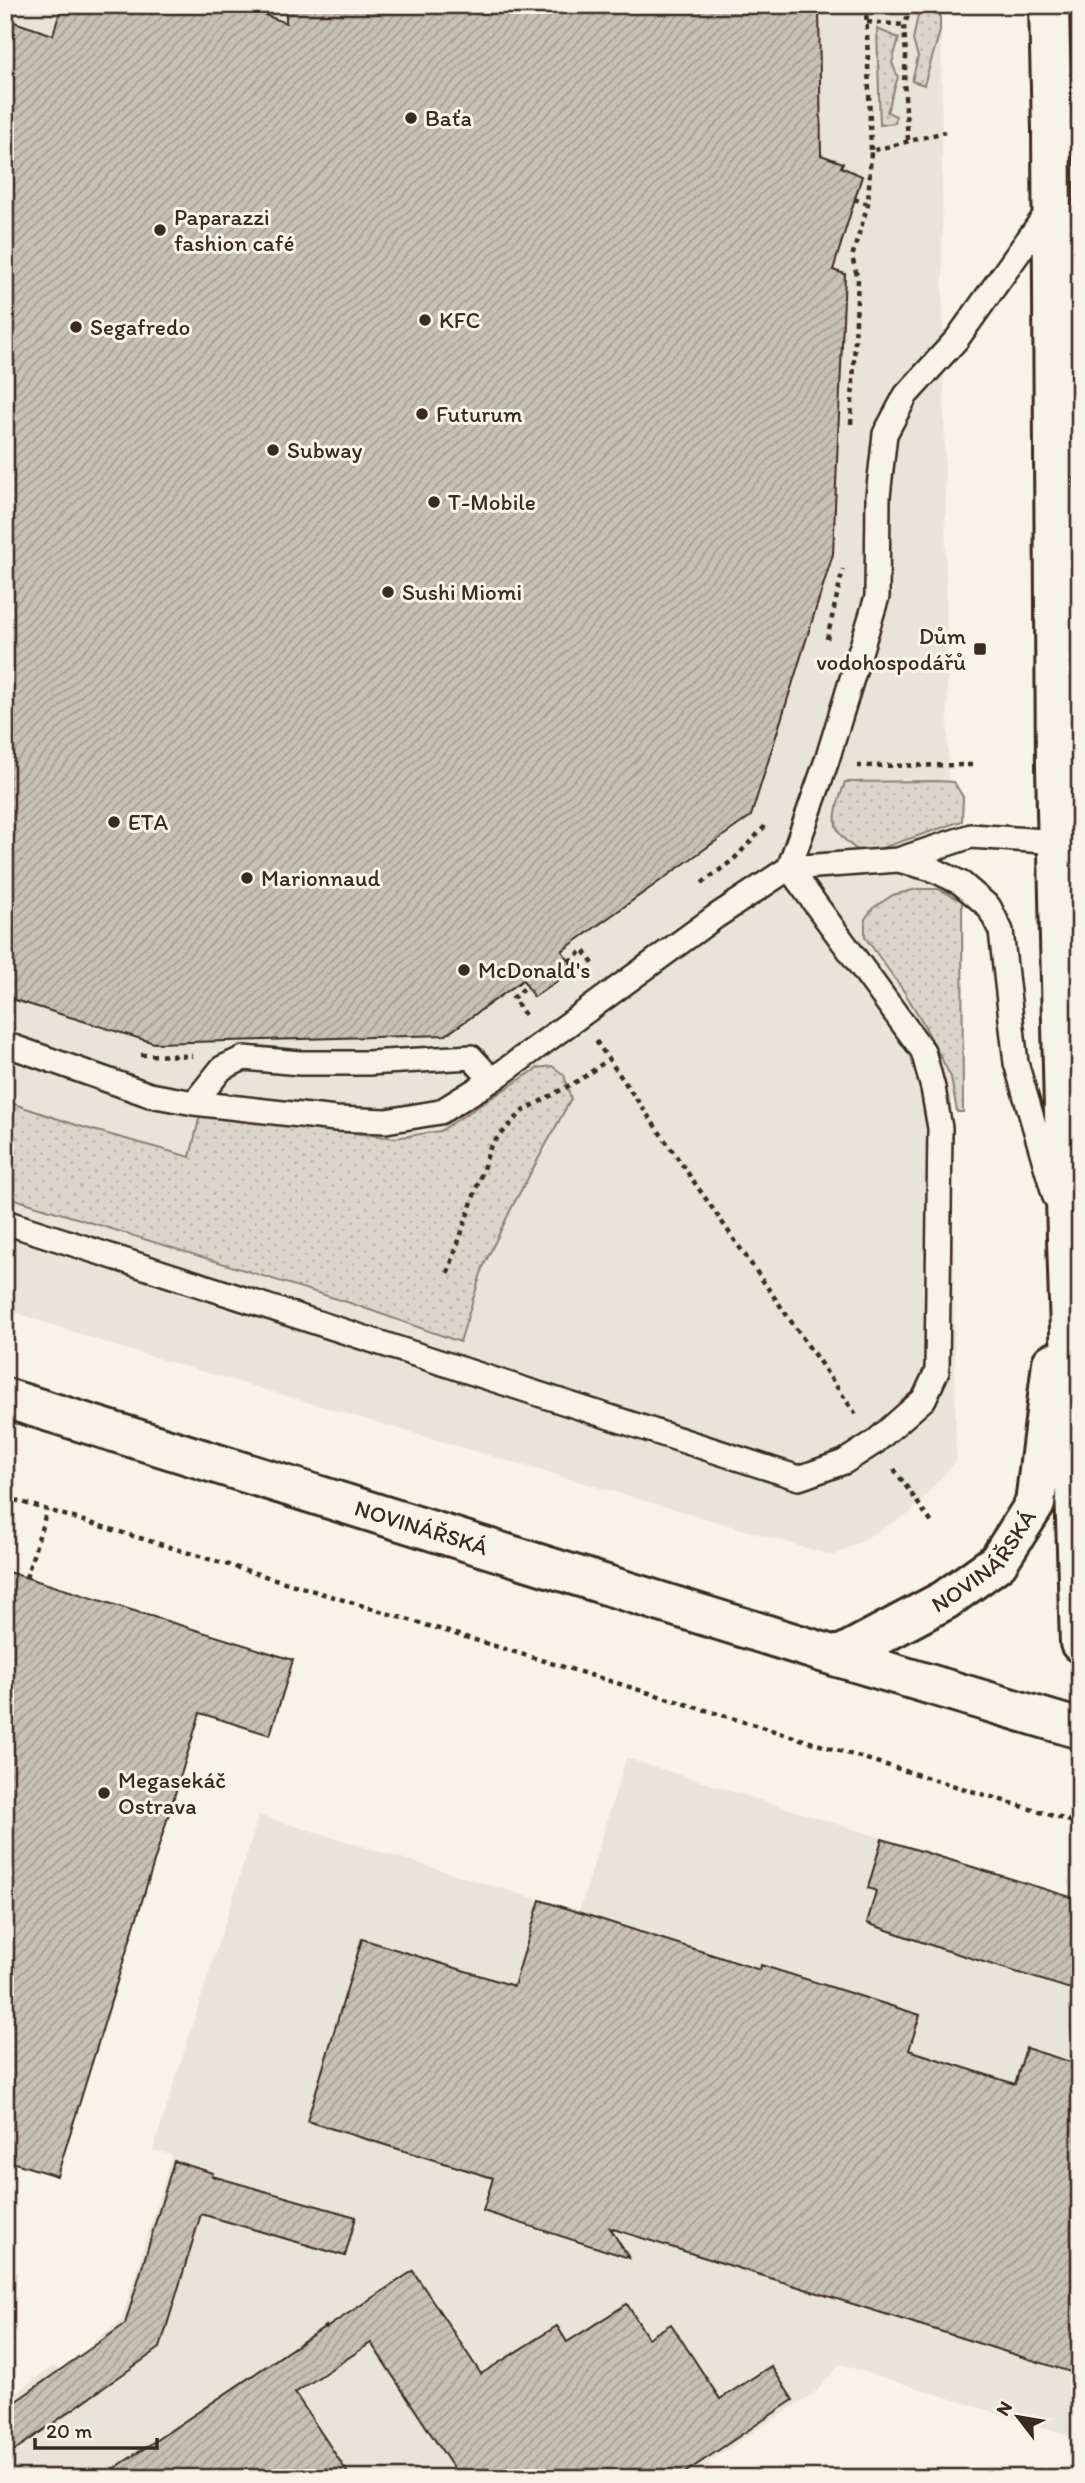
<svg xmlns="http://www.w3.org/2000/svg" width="1085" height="2483" viewBox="0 0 1085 2483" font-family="Itim,sans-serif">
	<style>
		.built { fill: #e9e4d9 }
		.grass { fill: url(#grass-dots); stroke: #8b8074; stroke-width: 2 }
		.building { fill: url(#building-hatch); stroke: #3b2a1e; stroke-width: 2 }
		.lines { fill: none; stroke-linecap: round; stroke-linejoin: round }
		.service-casing { stroke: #3b2a1e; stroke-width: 28 }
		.tertiary-casing { stroke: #3b2a1e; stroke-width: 44 }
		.path { stroke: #3b2a1e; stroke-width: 4.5; stroke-dasharray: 5 5; stroke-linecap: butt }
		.service { stroke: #f7f3e8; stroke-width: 23 }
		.tertiary { stroke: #f7f3e8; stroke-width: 38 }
		.poi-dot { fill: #3b2a1e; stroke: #f7f3e8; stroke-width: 2.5 }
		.labels { text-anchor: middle; stroke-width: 6; stroke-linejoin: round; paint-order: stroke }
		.poi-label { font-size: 23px; fill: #3b2a1e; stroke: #f7f3e8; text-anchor: start }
		.street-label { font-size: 23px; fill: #3b2a1e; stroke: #f7f3e8 }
	</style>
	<defs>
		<pattern id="grass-dots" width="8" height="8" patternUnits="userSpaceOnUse" patternTransform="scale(1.75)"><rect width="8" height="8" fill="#dbd6cb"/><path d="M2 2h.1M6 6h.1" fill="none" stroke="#bdb8ae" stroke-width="1.8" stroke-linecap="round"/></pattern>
		<pattern id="building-hatch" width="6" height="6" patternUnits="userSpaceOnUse" patternTransform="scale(1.75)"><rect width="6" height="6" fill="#c8c1b6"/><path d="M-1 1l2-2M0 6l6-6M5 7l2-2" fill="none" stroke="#a49d93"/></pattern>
	</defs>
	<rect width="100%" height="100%" fill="#f7f3e8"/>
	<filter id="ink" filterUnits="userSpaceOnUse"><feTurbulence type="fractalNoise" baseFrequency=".0143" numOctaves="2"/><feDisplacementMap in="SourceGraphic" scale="14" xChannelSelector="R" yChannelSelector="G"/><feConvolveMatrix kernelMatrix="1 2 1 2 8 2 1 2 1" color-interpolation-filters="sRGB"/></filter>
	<g filter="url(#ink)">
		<path class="built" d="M5 5H941L943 302 956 1461 910 1513 834 1556 122 1348 5 1309Z
			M626 1758 1080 1900V2439L840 2364 817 2391 708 2462 719 2478H5V2400L53 2366 83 2376 93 2342 121 2321 172 2155 153 2150 259 1815 579 1912Z"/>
		<path class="grass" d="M920 5H940V31L924 85 912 81 918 57 913 40Z
			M877 29 899 38 892 63 898 77 887 112 896 116 895 123 880 125Z
			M937 781 954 782 963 797 962 821 864 854C826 832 833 818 845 782Z
			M917 889H939L962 901 963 1112H957L951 1077 922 1021 905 993 865 937V919L873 908 893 895Z
			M552 1066 564 1075 571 1099 512 1207 483 1267 460 1342 350 1303 5 1196V1101L79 1126 190 1157 200 1115 395 1138 440 1131 538 1068Z"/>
		<path class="building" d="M62 5H239L286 23V5H819L821 155 843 163 841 167 862 176 833 270 845 274 833 554 751 816 562 951 575 969 534 997 523 980 446 1035 154 1043 5 997V19L53 35Z
			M5 1571 293 1660 270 1735 200 1713 57 2176 5 2160Z
			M882 1839 1080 1900V1992L942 1949 867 1923 876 1891 868 1888Z
			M540 1900 760 1970 761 1965 920 2015 909 2050 1015 2084 1026 2048 1080 2065V2375L610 2228 629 2258 483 2211 493 2178 307 2121 362 1939 514 1986Z
			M174 2161 213 2173 212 2176 356 2217 345 2256 201 2214 160 2348 5 2457V2409L125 2324Z
			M413 2271 481 2374 557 2326 567 2342 627 2304 648 2338 671 2324 720 2399 771 2366 793 2400 677 2478H460L371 2343 295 2393 351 2478H100L326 2326V2328Z"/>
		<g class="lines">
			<g class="service-casing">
				<path id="service" d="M898 860 932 869 961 883 989 907 1001 931 1016 1063 1055 1197
					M789 868 827 760 877 597 878 496 885 434 906 395 957 339 1052 206
					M5 1044 150 1095 194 1103 336 1119 386 1121 440 1112 492 1080 715 917 789 868 898 860 971 836 1058 842
					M194 1103 222 1068 244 1058 300 1063H368L471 1057 492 1080
					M5 1222 799 1478 844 1462 875 1442 924 1399 937 1371 940 1128 933 1088 923 1051 789 868"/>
			</g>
			<g class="tertiary-casing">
				<g id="tertiary">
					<path d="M1049 5 1052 130 1056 767 1067 1239 1080 1643"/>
					<path id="s1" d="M5 1398 838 1657 1080 1729"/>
					<path id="s2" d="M838 1657 945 1600 998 1562 1035 1504 1052 1363"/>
				</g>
			</g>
			<path class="path" d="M866 5 871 151
				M867 22 904 25
				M908 140 904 82 906 57 904 25 911 9 910 5
				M854 199 868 204
				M851 424 858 279 852 257 868 204 871 151 945 132
				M827 639 843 569
				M857 766 972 765
				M702 883 733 860 768 823
				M569 961 584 950 593 964
				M525 1015 513 998 527 986
				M596 1041 857 1416
				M141 1055 192 1056
				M448 1273 491 1145 523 1111 581 1079 609 1059
				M894 1469 934 1526
				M5 1497 1080 1824
				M26 1578 47 1510"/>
			<use href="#service" class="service"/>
			<use href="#tertiary" class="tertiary"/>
		</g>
	</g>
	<g class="poi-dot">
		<circle cx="411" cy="118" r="7"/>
		<circle cx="160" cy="230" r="7"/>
		<circle cx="425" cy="320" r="7"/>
		<circle cx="76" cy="327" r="7"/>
		<circle cx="422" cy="414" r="7"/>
		<circle cx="273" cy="450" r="7"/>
		<circle cx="434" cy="502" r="7"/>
		<circle cx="388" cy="592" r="7"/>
		<rect x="973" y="642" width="14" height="14" rx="3.5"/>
		<circle cx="114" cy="822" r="7"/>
		<circle cx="247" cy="878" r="7"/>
		<circle cx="464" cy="970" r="7"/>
		<circle cx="104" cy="1793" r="7"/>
	</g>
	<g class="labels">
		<g class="poi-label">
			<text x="425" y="126">Baťa</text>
			<text x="174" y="225">Paparazzi<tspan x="174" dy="26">fashion café</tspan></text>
			<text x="439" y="328">KFC</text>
			<text x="90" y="335">Segafredo</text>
			<text x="436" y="422">Futurum</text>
			<text x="287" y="458">Subway</text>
			<text x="448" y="510">T-Mobile</text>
			<text x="402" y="600">Sushi Miomi</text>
			<text x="966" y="644" text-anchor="end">Dům<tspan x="966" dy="26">vodohospodářů</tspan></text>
			<text x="128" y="830">ETA</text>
			<text x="261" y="886">Marionnaud</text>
			<text x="478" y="978">McDonald's</text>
			<text x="118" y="1788">Megasekáč<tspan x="118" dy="26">Ostrava</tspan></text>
		</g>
		<g class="street-label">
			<text dy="8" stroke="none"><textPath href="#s1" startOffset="436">NOVINÁŘSKÁ</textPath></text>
			<text dy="8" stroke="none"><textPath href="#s2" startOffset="177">NOVINÁŘSKÁ</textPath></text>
		</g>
	</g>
	<rect width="1085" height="2483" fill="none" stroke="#f7f3e8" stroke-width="28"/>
	<rect x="14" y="14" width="1057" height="2455" fill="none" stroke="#3b2a1e" stroke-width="2.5" filter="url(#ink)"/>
	<g transform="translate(1018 2417) rotate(301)" stroke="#f7f3e8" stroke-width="5" paint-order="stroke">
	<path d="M0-5L12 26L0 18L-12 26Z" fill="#3b2a1e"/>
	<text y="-10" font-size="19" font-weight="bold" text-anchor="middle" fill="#3b2a1e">N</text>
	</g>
	<path d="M35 2438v10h122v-10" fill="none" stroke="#3b2a1e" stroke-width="3.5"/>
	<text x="46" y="2438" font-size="21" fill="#3b2a1e" stroke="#f7f3e8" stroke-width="5" paint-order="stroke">20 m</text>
</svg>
